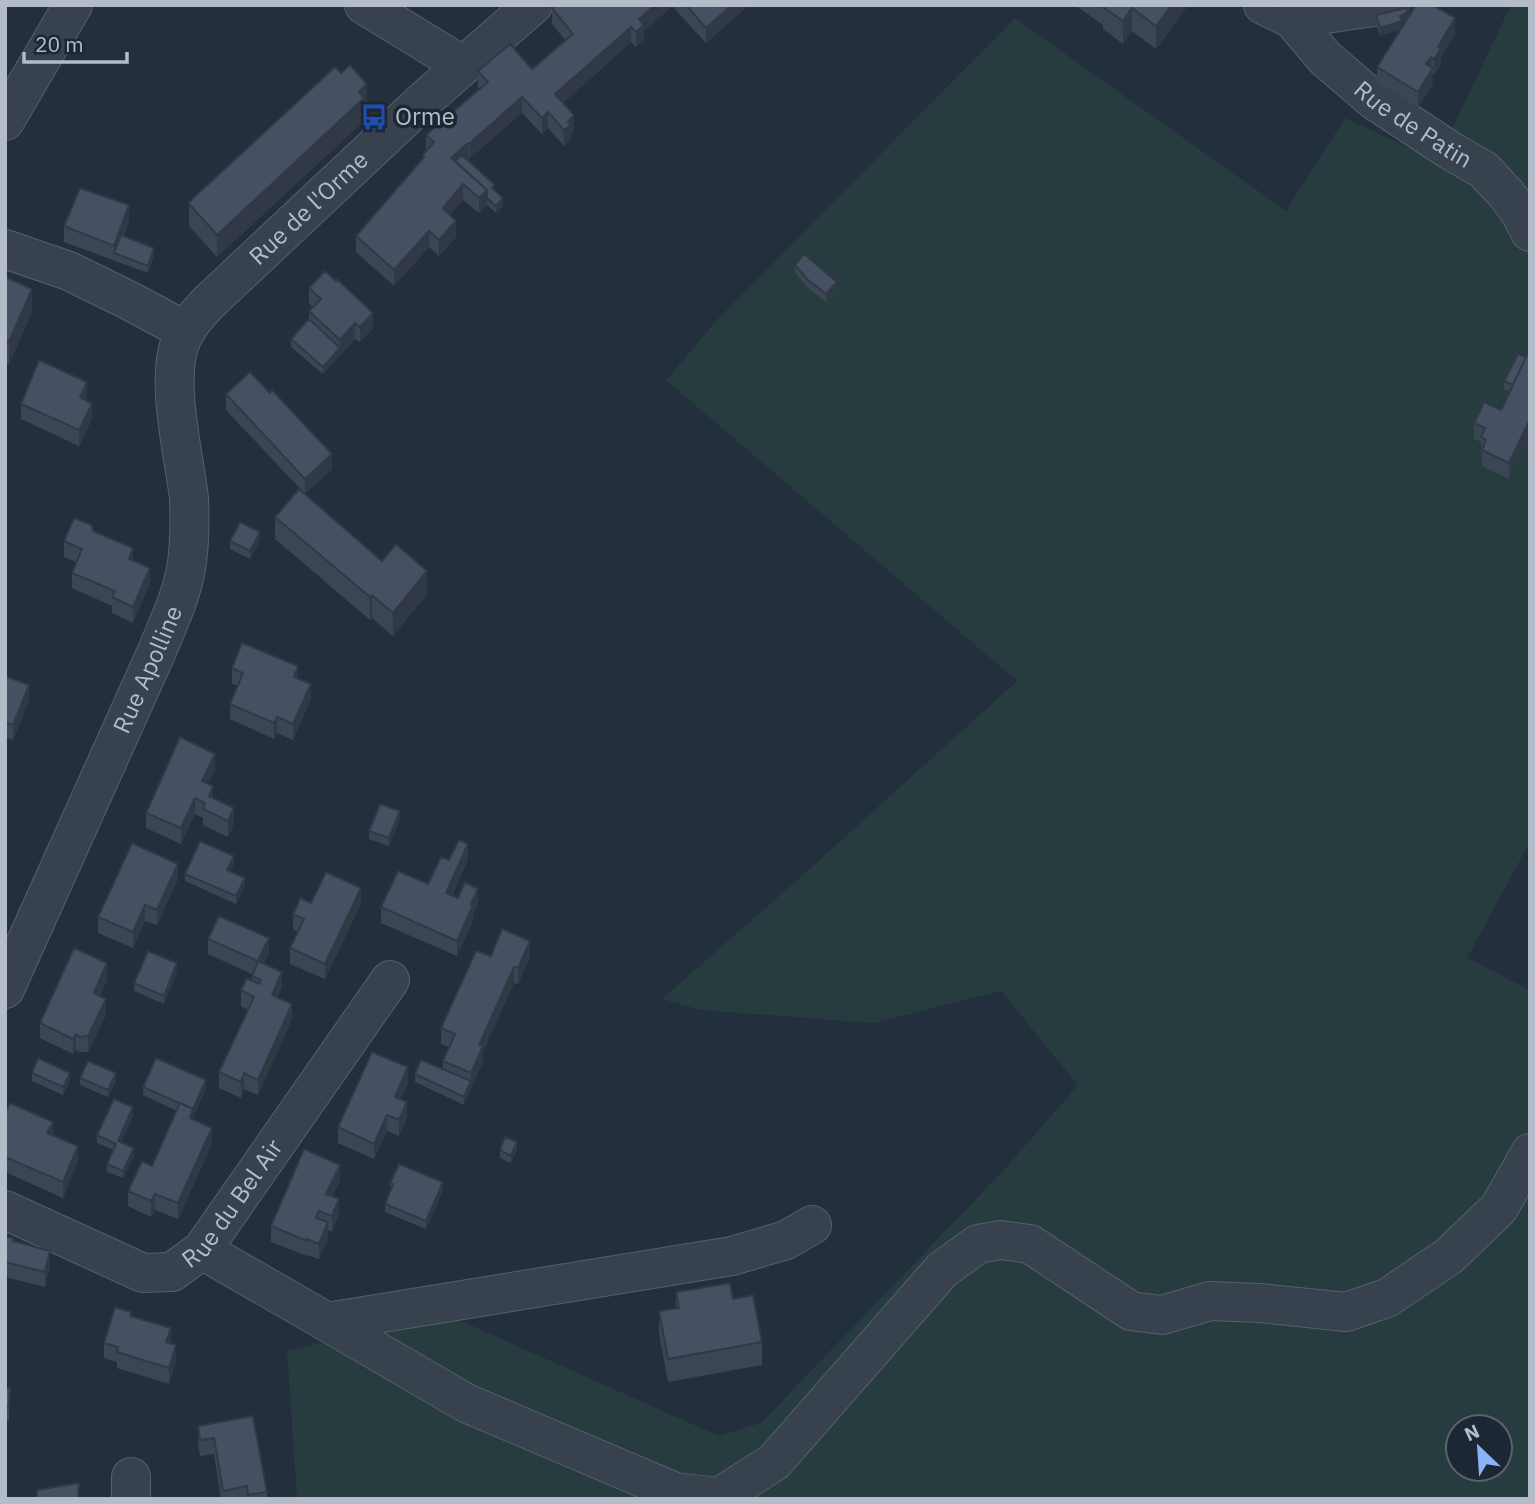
<svg xmlns="http://www.w3.org/2000/svg" width="1535" height="1504" viewBox="0 0 1535 1504" font-family="'IBM Plex Sans',sans-serif">
	<style>
		.green { fill: #263c3f; fill-rule: evenodd }
		.lines { fill: none; stroke-linecap: round; stroke-linejoin: round }
		.minor-casing { stroke: #565f6c; stroke-width: 40 }
		.minor { stroke: #38414e; stroke-width: 38 }
		.wall { fill: #3b4654 }
		.shaded-wall { fill: #303945 }
		.building { fill: #455162; stroke: #303945; stroke-width: 2 }
		.labels { text-anchor: middle; stroke-width: 7; stroke-linejoin: round; paint-order: stroke }
		.poi-label { font-size: 24px; fill: #b4bcc9; stroke: #1d2633; text-anchor: start }
		.street-label { font-size: 24px; fill: #b4bcc9; stroke: #1d2633 }
	</style>
	<rect width="100%" height="100%" fill="#242f3e"/>
	<path class="green" d="M1511 5H1530V842L1467 958 1530 990V1499H297L287 1350 452 1317 719 1436 761 1423 1002 1172 1078 1085 1001 991 874 1023 701 1010 662 999 804 874 1017 681 666 380 717 320 1015 18 1286 211 1345 118 1437 161ZM1458 1427H1500V1469H1458Z"/>
	<g class="lines">
		<g class="minor-casing">
			<g id="minor">
				<path d="M364 5 462 65"/>
				<path id="s1" d="M1263 5 1292 19 1325 58 1375 101 1451 151 1484 170 1507 195 1521 214 1530 232"/>
				<path d="M1292 19 1387 5"/>
				<path d="M5 121 73 5"/>
				<path d="M5 249 69 271 130 301 186 331"/>
				<path id="s2" d="M5 989 157 651C168 624 181 597 186 569 190 545 190 522 189 498 184 455 164 377 182 338 188 324 198 314 208 303L423 101 533 5"/>
				<path id="s3" d="M5 1210 143 1273 172 1272 202 1250 390 980"/>
				<path d="M202 1250 327 1322 732 1256 786 1240 812 1225"/>
				<path d="M327 1322 466 1403 675 1492 719 1497 774 1462 942 1270 978 1244 1001 1240 1030 1244 1131 1311 1162 1315 1210 1301 1260 1303 1346 1312 1387 1298 1449 1256 1499 1208 1530 1153"/>
				<path d="M131 1499V1477"/>
			</g>
		</g>
		<use href="#minor" class="minor"/>
	</g>
	<path class="wall" d="M585 5H749L706 43 672 6 644 31V40L636 47 631 42 563 103 574 131 571 134V140L564 146 548 128 542 134 522 113 469 159 467 160 495 191 503 206 496 213 487 205 479 213 463 200 450 215 456 237 439 256 429 247 394 286 356 252V236L423 159V155L426 151V135L480 89 478 87V71L532 69 565 40 552 24V8Z
		M1075 5H1186V8L1156 49 1132 31 1123 44 1103 29V25Z
		M1376 15 1402 23V28L1455 34 1441 57V64L1434 75 1433 74V84L1418 107 1377 82V67L1401 29 1380 36 1376 23Z
		M367 107 364 110V121L217 257 190 227 189 224V202Z
		M129 220 124 236 154 256 148 273 64 242V226Z
		M795 265 837 290 826 302 808 288 795 273Z
		M5 277 32 312 9 364 5 363Z
		M309 288 373 328 360 342 355 339 323 374 291 347V339L309 319V311L313 307 309 304Z
		M1518 354 1509 479 1482 466 1481 442 1474 439V423L1501 410 1510 392 1504 389V381Z
		M226 394 332 469 305 494 226 410Z
		M87 398 86 400 92 419 79 446 21 419V404Z
		M275 517 382 561 427 594 393 636 372 618 370 620 275 539Z
		M93 531 133 561 150 583 133 623 112 613V606L72 588V573L76 562 64 557V541Z
		M260 540 250 559 230 549V541Z
		M232 668 298 678 311 699 293 740 277 733 274 739 230 719V704L238 686 232 684Z
		M5 676 29 701 13 740 5 737Z
		M215 769 208 784 213 798 234 823 228 837 203 825V818L195 814 181 844 146 828V813Z
		M400 819 389 846 369 839V831Z
		M468 859 452 896 478 904 473 915V921L457 956 381 923V907L428 884 449 860Z
		M234 864 230 871 245 885 236 904 185 881V874Z
		M178 879 157 925 145 921 133 948 98 933V917Z
		M311 903 361 904 325 979 290 964V948L298 932 293 929V914Z
		M208 939 269 953 264 964 282 987 277 998 292 1019 258 1095 244 1089 241 1098 219 1088V1072L248 1010 241 1006V990L252 980V974L208 954Z
		M491 956H530L518 984 514 983 483 1052V1061L464 1105 415 1082V1074L443 1069V1061L449 1047 441 1044V1028Z
		M177 971 164 1004 134 991V983Z
		M107 979 100 996 106 1015 88 1052H80L76 1050 73 1054 40 1038V1023Z
		M32 1073 70 1080 63 1095 32 1081Z
		M80 1078 116 1081 108 1097 80 1085Z
		M408 1083 400 1100 407 1118 399 1136 387 1131 374 1159 338 1143V1127Z
		M143 1087 206 1088 193 1117V1120L212 1144 178 1219 155 1210 151 1217 128 1206V1191L152 1166 177 1111 143 1095Z
		M5 1113 53 1135 78 1161 63 1198 5 1172Z
		M133 1115 121 1143 134 1156 123 1178 107 1172V1164L114 1150 97 1143V1135Z
		M500 1150H517L511 1163 500 1158Z
		M340 1180 332 1196 339 1214 332 1232 328 1230V1238L319 1259 307 1255V1256L271 1242V1226Z
		M390 1183 443 1190 426 1229 385 1212V1204L391 1191Z
		M5 1236 50 1266 45 1287 5 1277Z
		M676 1292 762 1342V1365L668 1382 659 1334V1311L676 1308Z
		M131 1316 171 1343 176 1361 169 1384 117 1368V1362L104 1358V1343Z
		M5 1388H10L9 1421H5Z
		M253 1416 267 1492V1499H221L214 1454 200 1456 198 1442V1426Z"/>
	<path class="shaded-wall" d="M655 5 672 6 644 31V40L636 47V32L639 19Z
		M732 5H749L706 43V28Z
		M1172 5H1186V8L1156 49V26Z
		M1410 7V14L1405 22 1402 23V29L1380 36V28L1400 16Z
		M1132 8V31L1123 44V21Z
		M1455 18V34L1441 57V64L1434 75V59L1438 47Z
		M631 27V42L555 110V94Z
		M1431 57V71L1433 68V84L1418 107V92L1426 64Z
		M367 84V107L364 110V121L217 257V235Z
		M522 97V113L469 159V144Z
		M548 112V128L542 134V118Z
		M574 115V131L571 134V140L564 146V130L568 122Z
		M468 143V159L455 169 451 158Z
		M463 184V200L443 223V208Z
		M487 190V206L479 213V198Z
		M503 198V206L496 213V206Z
		M129 205V220L117 254 114 253V246Z
		M456 221V237L439 256V240Z
		M429 231V247L394 286V270Z
		M154 248V256L148 273V266Z
		M837 282V290L826 302V294Z
		M32 289V312L9 364V342Z
		M373 313V328L360 342V327Z
		M355 323V339L323 374V367L340 348V340Z
		M87 382V398L80 413V397Z
		M92 404V419L79 446V430Z
		M1530 419V435L1509 479V463Z
		M332 454V469L305 494V479Z
		M260 532V540L250 559V551Z
		M133 548V563L129 559Z
		M150 568V583L133 623V607Z
		M427 571V594L393 636V613Z
		M372 595V618L370 620V597Z
		M298 666V682L294 677Z
		M311 684V699L293 740V724Z
		M29 685V701L13 740V725Z
		M277 717V733L274 739V723Z
		M215 754V769L202 797V781Z
		M213 786V801L209 796Z
		M195 798V814L181 844V828Z
		M234 808V823L228 837V821Z
		M400 811V819L389 846V838Z
		M468 844V859L446 908V893Z
		M234 856V864L227 878V870Z
		M178 864V879L157 925V910Z
		M245 878V885L236 904V896Z
		M361 888V904L325 979V964Z
		M478 889V904L473 915V921L457 956V941Z
		M145 905V921L133 948V932Z
		M269 938V953L258 977V961Z
		M530 941V956L518 984V968Z
		M107 963V979L94 1009V993Z
		M177 963V971L164 1004V996Z
		M514 967V983L483 1052V1061L464 1105V1097L471 1081V1073L479 1045Z
		M282 972V987L272 1011V995Z
		M106 999V1015L88 1052V1036Z
		M292 1004V1019L258 1095V1080Z
		M76 1034V1050L73 1054V1039Z
		M408 1067V1083L395 1112V1097Z
		M70 1073V1080L63 1095V1087Z
		M116 1073V1081L108 1097V1090Z
		M244 1073V1089L241 1098V1082Z
		M206 1080V1088L193 1117V1125L190 1118Z
		M407 1102V1118L399 1136V1120Z
		M133 1107V1115L118 1149V1141Z
		M387 1115V1131L374 1159V1144Z
		M53 1122V1137L47 1133Z
		M212 1128V1144L178 1219V1203Z
		M517 1142V1150L511 1163V1156Z
		M78 1146V1161L63 1198V1182Z
		M134 1148V1156L123 1178V1171Z
		M340 1165V1180L326 1210V1194Z
		M443 1182V1190L426 1229V1221Z
		M155 1194V1210L151 1217V1201Z
		M339 1199V1214L332 1232V1216Z
		M328 1222V1238L319 1259V1244Z
		M50 1251V1266L45 1287V1272Z
		M171 1328V1343L166 1342Z
		M176 1345V1361L169 1384V1368Z"/>
	<path class="building" d="M555 5H655L639 19 644 25 636 32 631 27 555 94 574 115 568 122 571 125 564 130 548 112 542 118 522 97 469 144 468 143 451 158 487 190 479 198 463 184 443 208 456 221 439 240 429 231 394 270 356 236 424 157 423 155 434 142 426 135 488 82 478 71 510 44 532 69 573 34 552 8Z
		M686 5H732L706 28Z
		M1104 5H1172L1156 26 1132 8 1123 21 1103 7Z
		M1416 5H1432L1455 18 1438 47 1441 49 1434 59 1431 57 1426 64 1433 68 1418 92 1377 67Z
		M1410 7 1405 14 1400 16 1402 21 1380 28 1376 15Z
		M350 65 367 84 359 92 364 98 217 235 190 205 189 202 335 67 341 73Z
		M462 155 495 185 492 188 503 198 496 206 487 198V190L455 161Z
		M80 188 129 205 114 246 64 226Z
		M121 235 154 248 148 266 114 253Z
		M804 254 837 282 826 294 808 280 795 265Z
		M325 271 336 281 337 279 373 313 360 327 355 323 340 340 309 311 321 299 309 288Z
		M5 277 32 289 9 342 5 340Z
		M309 319 340 348 323 367 291 339Z
		M1529 351 1530 419 1509 463 1482 450 1486 440 1481 437 1485 428 1474 423 1484 402 1501 410Z
		M1518 354 1526 357 1513 385 1504 381Z
		M39 360 87 382 80 397 92 404 79 430 21 404Z
		M250 372 270 393 272 390 332 454 305 479 226 394Z
		M299 489 382 561 396 544 427 571 393 613 372 595 370 597 275 517Z
		M74 518 92 525 93 531 133 548 129 559 150 568 133 607 112 597 115 591 72 573 82 549 64 541Z
		M240 522 260 532 250 551 230 541Z
		M242 643 298 666 294 677 311 684 293 724 277 717 274 723 230 704 243 673 232 668Z
		M5 676 29 685 13 725 5 722Z
		M180 737 215 754 202 781 213 786 209 796 234 808 228 821 203 809 205 803 195 798 181 828 146 813Z
		M380 804 400 811 389 838 369 831Z
		M459 840 468 844 446 893 458 898 465 882 478 889 471 904 473 905 457 941 381 907 398 871 428 884 441 857 449 860Z
		M200 841 234 856 227 870 245 878 236 896 185 874Z
		M132 843 178 864 157 910 145 905 133 932 98 917Z
		M326 872 361 888 325 964 290 948 304 919 293 914 297 906 300 898 311 903Z
		M219 916 269 938 258 961 208 939Z
		M502 929 530 941 518 968 514 967 479 1045 483 1046 471 1073 443 1061 455 1034 441 1028 476 951 491 956Z
		M74 948 107 963 94 993 106 999 88 1036 80 1037 76 1034 73 1039 40 1023Z
		M148 951 177 963 164 996 134 983Z
		M258 961 282 972 272 995 292 1004 258 1080 244 1073 241 1082 219 1072 254 997 241 990 247 978 259 984 261 980 252 976Z
		M372 1052 408 1067 395 1097 407 1102 399 1120 387 1115 374 1144 338 1127Z
		M38 1058 70 1073 63 1087 32 1073Z
		M156 1058 206 1080 193 1109 143 1087Z
		M421 1060 471 1081 464 1097 415 1074Z
		M88 1061 116 1073 108 1090 80 1078Z
		M114 1099 133 1107 118 1141 134 1148 123 1171 107 1164 116 1144 97 1135Z
		M10 1103 53 1122 47 1133 78 1146 63 1182 5 1157V1113Z
		M180 1103 193 1109 190 1118 212 1128 178 1203 155 1194 151 1201 128 1191 142 1161 152 1166Z
		M505 1137 517 1142 511 1156 500 1150Z
		M304 1149 340 1165 326 1194 339 1199 332 1216 319 1211 316 1218 328 1222 319 1244 307 1239V1241L271 1226Z
		M399 1164 443 1182 426 1221 385 1204 393 1184 390 1183Z
		M5 1236 13 1238V1241L50 1251 45 1272 5 1262Z
		M730 1283 733 1299 753 1295 762 1342 668 1359 659 1311 679 1308 676 1292Z
		M115 1307 131 1312 130 1316 171 1328 166 1342 176 1345 169 1368 117 1352 118 1347 104 1343Z
		M5 1388H10L9 1406 5 1405Z
		M253 1416 267 1492 248 1495 247 1486 223 1491 214 1438 200 1440 198 1426Z
		M79 1483 78 1499H37V1490Z"/>
	<defs>
		<g id="bus-bare" transform="scale(2.1)"><path d="M-5-6H5V4H4V6H2V4H-2V6H-4V4H-5ZM-3.5-4V0h7V-4ZM-3.5 1.2v1.5H-2V1.2ZM2 1.2v1.5H3.5V1.2Z" fill="#1a4fb4" stroke="#1d2633" stroke-width="2.5" paint-order="stroke"/></g>
	</defs>
	<g fill-rule="evenodd">
		<use href="#bus-bare" x="374" y="117"/>
	</g>
	<g class="labels">
		<g class="poi-label">
			<text x="395" y="125">Orme</text>
		</g>
		<g class="street-label">
			<text dy="8" stroke="none"><textPath href="#s1" startOffset="194">Rue de Patin</textPath></text>
			<text dy="8" stroke="none"><textPath href="#s2" startOffset="873">Rue de l'Orme</textPath></text>
			<text dy="8" stroke="none"><textPath href="#s2" startOffset="350">Rue Apolline</textPath></text>
			<text dy="8" stroke="none"><textPath href="#s3" startOffset="273">Rue du Bel Air</textPath></text>
		</g>
	</g>
	<rect width="1535" height="1504" fill="none" stroke="#b4bcc9" stroke-width="14"/>
	<g transform="translate(1479 1448) rotate(335)"><circle r="33" fill="#1d2633" stroke="#59626f" stroke-width="2"/>
	<path d="M0-5L12 26L0 18L-12 26Z" fill="#8ab4f8"/>
	<text y="-10" font-size="19" font-weight="bold" text-anchor="middle" fill="#b4bcc9">N</text>
	</g>
	<path d="M24 52v10h103v-10" fill="none" stroke="#b4bcc9" stroke-width="3.5"/>
	<text x="35" y="52" font-size="21" fill="#b4bcc9" stroke="#1d2633" stroke-width="5" paint-order="stroke">20 m</text>
</svg>
